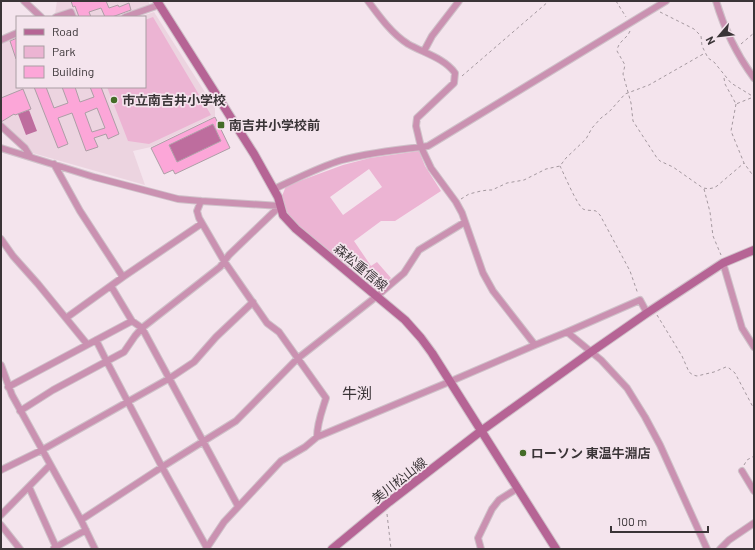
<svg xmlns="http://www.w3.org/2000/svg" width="755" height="550" viewBox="0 0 755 550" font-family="Barlow,'Noto Sans JP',sans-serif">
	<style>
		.built { fill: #ecd4e0 }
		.green { fill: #ecb4d3; fill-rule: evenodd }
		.water { fill: #be6d9e }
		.building { fill: #fca6d8; stroke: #ad9ea6; fill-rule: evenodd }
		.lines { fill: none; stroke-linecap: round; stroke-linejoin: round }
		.street-casing { stroke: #cfc1c9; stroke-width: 8 }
		.secondary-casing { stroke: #cfc1c9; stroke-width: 10 }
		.path { stroke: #a4989f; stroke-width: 1; stroke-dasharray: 3 3; stroke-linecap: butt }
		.street { stroke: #ca91b1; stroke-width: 6 }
		.secondary { stroke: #b66495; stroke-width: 8 }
		.poi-dot { fill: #446c27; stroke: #f4e4ed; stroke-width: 1.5 }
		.labels { text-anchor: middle; stroke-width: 3.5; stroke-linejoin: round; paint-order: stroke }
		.poi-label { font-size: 13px; font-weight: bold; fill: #3a3437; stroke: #f4e4ed; text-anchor: start }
		.street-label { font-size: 13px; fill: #3a3437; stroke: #f4e4ed }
		.quarter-label { font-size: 15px; fill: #3a3437; stroke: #f4e4ed }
	</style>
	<rect width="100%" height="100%" fill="#f4e4ed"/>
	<path class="built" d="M57 1H148L150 5 118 17H75L71 8 55 14Z
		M154 12 215 108V116L151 147 133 151 145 185 29 152 1 124V42L17 35V87H145V17H139Z"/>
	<path class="green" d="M153 17 211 115 149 144 128 141 107 87H145V20Z
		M419 151 425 166 441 191 395 221H381L354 241 371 266 377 262 391 278 377 290 292 220 287 212 282 196 286 186 343 165 370 158ZM369 169 382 187 343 215 330 197Z"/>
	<path class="water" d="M29 110 37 131 26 135 18 114Z
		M213 124 221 141 177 162 169 145Z"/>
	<path class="building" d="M71 1H106L109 8 118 5 119 7 129 3 131 10 112 17H105L101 8 89 12 91 17H79L75 6 73 7Z
		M17 38V59H16L10 41Z
		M34 87H46L54 108 68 103 62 87H75L80 102 94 97 90 87H101L119 134 108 139 106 134 94 138 98 147 86 151 72 113 58 118 68 144 58 148ZM97 108 105 128 92 132 85 113Z
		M23 89 31 109 15 115 14 114 1 122V98Z
		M215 117 230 148 175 174 173 170 164 174 151 148ZM213 124 221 141 177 162 169 145Z"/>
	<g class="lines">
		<g class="street-casing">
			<path id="street" d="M24 1 41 17
				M666 1 428 146 421 147 431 168 456 202 462 213 483 273 493 291 535 345 567 332 601 360 627 388 645 417 660 445 707 549
				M716 1C724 28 737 55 754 78
				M56 17 71 12 73 17
				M125 17 159 5
				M1 40 17 33
				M424 51 432 36 459 1
				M1 126 25 148 30 156
				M1 148 94 177 178 199 201 201 280 206
				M54 164 80 211 123 277
				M274 189C296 179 319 167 342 160 368 153 394 150 421 147L416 126 417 118 454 83 455 73C444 58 424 53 408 44 392 34 379 16 368 1
				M201 201 197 211 199 218 224 261 267 323 279 332 326 398C322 411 317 423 317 437
				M1 239 13 256 38 284 87 344
				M723 263 742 328 754 347
				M111 286 132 321 142 328 238 506
				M66 318 123 277 201 224
				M567 332 640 300 647 313
				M96 340 107 362 162 467 207 548
				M1 365 12 395 81 520 95 549
				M8 387 132 321
				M20 411 53 390 124 352 135 336 142 328 220 267 229 255 280 206
				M1 470 42 450 170 378 194 362 216 337 253 302
				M742 471 754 491
				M29 487 56 547
				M1 515 50 465
				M81 520 162 467 236 421 297 359 377 296 404 273 419 250 465 222
				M1 525 20 549
				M54 548 86 530
				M206 549 224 522 281 461 305 447 317 437 449 382 535 345
				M481 549 478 538 492 509 499 500 518 488
				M720 549 729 540 754 523"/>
		</g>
		<g class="secondary-casing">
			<path id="secondary" d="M157 1 254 154 278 197 283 215 296 229 405 320 421 338 432 353 556 549
				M332 549 389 502 481 431 591 352 647 313 723 263 754 250"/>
		</g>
		<path class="path" d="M616 1 626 17
			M660 12 694 29 701 36 702 46 708 58 714 62 731 83 754 97
			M630 31C627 39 618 41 617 51L625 65 623 74 631 103 633 121 657 158 660 161 673 167 703 188C709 189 712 189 717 186L744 163
			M741 44 754 33
			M462 76 549 1
			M724 78 725 84 736 104 751 98 754 99
			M736 104 731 131 744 163 754 177
			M560 166C564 174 577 205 583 209 587 211 593 210 596 211L600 215 630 271 638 294
			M704 189 710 212 713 236 721 255
			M461 199 469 194 481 191 488 190H492L507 183 524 180 546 169 560 166 566 158 586 139 592 128 601 118 609 112 625 94 649 85 705 53
			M657 315 682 356 689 372 693 375 697 376 714 372 726 367 729 368 735 373 754 409
			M744 465 747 460 754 456
			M387 514 391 549"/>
		<use href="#street" class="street"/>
		<use href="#secondary" class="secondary"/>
	</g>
	<g class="poi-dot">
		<circle cx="114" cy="100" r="4"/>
		<rect x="217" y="121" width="8" height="8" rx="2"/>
		<circle cx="523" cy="453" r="4"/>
	</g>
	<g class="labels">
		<g class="poi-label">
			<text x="122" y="105">市立南吉井小学校</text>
			<text x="229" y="130">南吉井小学校前</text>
			<text x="531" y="458">ローソン 東温牛淵店</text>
		</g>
		<g class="street-label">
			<text transform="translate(361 267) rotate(40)" y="5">森松重信線</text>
			<text transform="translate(399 480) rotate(-38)" y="5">美川松山線</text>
		</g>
		<g class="quarter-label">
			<text x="357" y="399">牛渕</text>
		</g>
	</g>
	<rect width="755" height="550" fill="none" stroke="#3a3437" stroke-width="4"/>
	<rect x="16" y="16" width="130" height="72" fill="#f4e4ed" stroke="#aa9ea4"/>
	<rect x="24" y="29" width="20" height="6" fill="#b66495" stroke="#aa9ea4"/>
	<text x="52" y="36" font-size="12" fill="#3a3437">Road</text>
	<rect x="24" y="46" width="20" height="12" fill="#ecb4d3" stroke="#aa9ea4"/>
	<text x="52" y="56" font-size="12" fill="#3a3437">Park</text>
	<rect x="24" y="66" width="20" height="12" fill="#fca6d8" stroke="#aa9ea4"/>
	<text x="52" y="76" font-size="12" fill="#3a3437">Building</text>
	<g transform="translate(719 36) rotate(242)" stroke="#f4e4ed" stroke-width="3" paint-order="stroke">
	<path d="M0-3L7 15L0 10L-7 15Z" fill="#3a3437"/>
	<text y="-6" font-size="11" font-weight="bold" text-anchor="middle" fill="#3a3437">N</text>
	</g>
	<path d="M611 526v6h97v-6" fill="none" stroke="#3a3437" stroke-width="2"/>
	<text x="617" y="526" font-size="12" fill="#3a3437" stroke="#f4e4ed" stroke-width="3" paint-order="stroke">100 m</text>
</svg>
